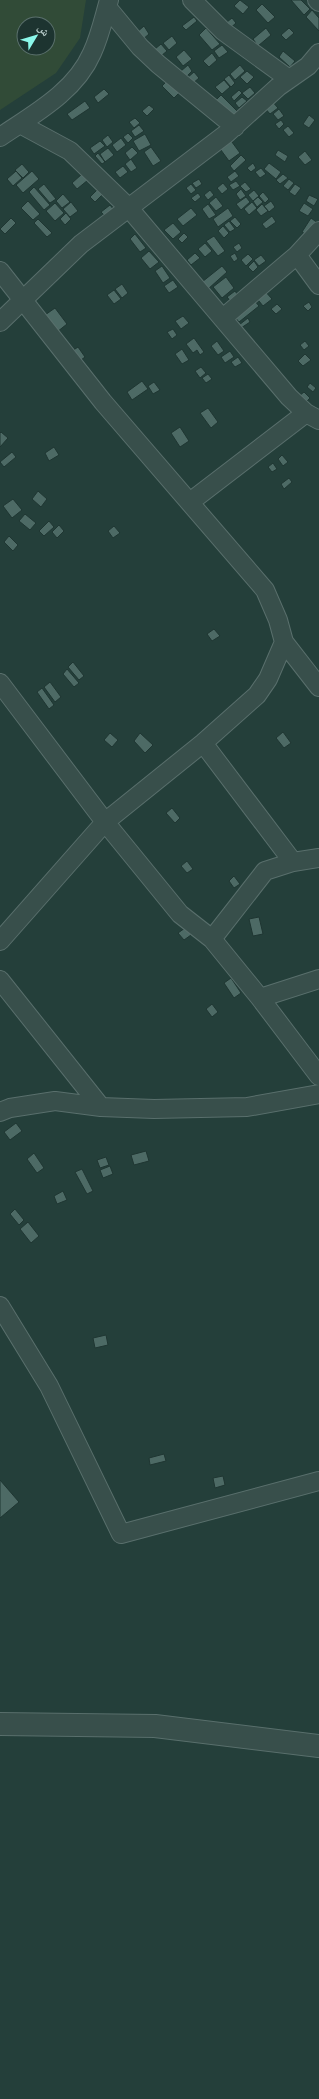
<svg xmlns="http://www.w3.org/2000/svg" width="319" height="2099" viewBox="0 0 319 2099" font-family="'PT Sans Narrow','Noto Naskh Arabic',sans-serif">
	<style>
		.green { fill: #314b37; fill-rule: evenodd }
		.building { fill: #4d6a65; stroke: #1f3632 }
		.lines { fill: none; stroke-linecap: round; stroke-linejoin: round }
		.minor-casing { stroke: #596f6c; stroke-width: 20 }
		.tertiary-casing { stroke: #596f6c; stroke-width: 24 }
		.minor { stroke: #384f4b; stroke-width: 18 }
		.tertiary { stroke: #384f4b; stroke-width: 22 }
	</style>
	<rect width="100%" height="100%" fill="#243f3a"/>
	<path class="green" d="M0 0H86L80 38 56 73 0 110ZM24 24H48V48H24Z"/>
	<path class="building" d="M240 0 249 7 243 14 234 6Z
		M291 0H301L310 9 304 15Z
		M262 4 275 17 268 23 256 10Z
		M312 10 319 18V31L306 17Z
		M194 17 197 21 186 30 182 26Z
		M232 18 236 23 227 31 222 26Z
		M144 26 149 34 142 40 136 33Z
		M206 28 220 44 212 50 199 35Z
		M266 28 271 35 258 46 253 39Z
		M289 28 294 33 286 40 281 35Z
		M172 36 177 43 169 50 163 43Z
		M161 44 167 51 161 56 155 49Z
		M222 45 228 52 219 58 214 51Z
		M184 50 192 59 183 66 176 57Z
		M283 51 295 61 290 67 279 57Z
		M212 53 217 60 209 67 203 61Z
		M188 65 192 71 186 77 181 71Z
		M240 65 245 71 235 80 230 74Z
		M247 71 254 77 247 84 240 77Z
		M194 72 199 78 192 84 187 78Z
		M229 75 235 83 231 87 224 79Z
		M170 78 182 90 174 98 162 86Z
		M224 80 230 87 222 94 215 87Z
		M250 87 255 93 248 99 242 93Z
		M104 89 109 94 98 103 94 97Z
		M239 90 242 93 234 101 231 97Z
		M221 95 242 116 236 123 214 102Z
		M242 97 247 101 239 108 235 103Z
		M271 100 278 108 270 114 264 107Z
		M85 101 90 108 72 120 67 114Z
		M149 105 154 109 147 116 142 111Z
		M279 109 284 116 278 120 273 114Z
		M309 115 315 120 309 128 303 124Z
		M135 118 140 123 134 128 129 122Z
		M281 120 284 124 279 129 275 124Z
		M139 125 144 131 135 137 131 131Z
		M288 126 294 133 289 137 283 130Z
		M128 133 133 138 128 143 123 137Z
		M145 134 151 145 139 151 133 141Z
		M108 135 113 142 107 147 102 140Z
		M121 138 126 145 117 152 112 145Z
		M229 138 240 153 229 161 218 146Z
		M100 141 105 146 94 154 90 148Z
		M132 147 138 153 130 160 125 153Z
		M151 147 161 161 153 166 144 152Z
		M108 148 114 155 105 162 100 154Z
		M278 150 288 156 285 162 275 155Z
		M305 151 312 160 305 165 298 157Z
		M98 153 105 162 102 164 95 156Z
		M241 155 246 160 234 171 230 166Z
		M131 159 137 168 131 172 125 164Z
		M253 163 256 168 251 172 247 168Z
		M269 163 281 172 276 179 264 169Z
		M22 164 29 172 23 178 15 170Z
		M123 166 128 172 120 178 115 172Z
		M261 168 266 174 260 178 255 172Z
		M16 171 22 178 13 186 7 179Z
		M32 171 39 179 23 193 16 185Z
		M235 171 239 176 231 182 227 177Z
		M82 174 88 180 77 189 72 183Z
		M283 174 288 178 280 184 276 180Z
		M199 179 202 184 196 188 192 183Z
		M289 179 294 183 288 190 283 186Z
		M236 181 240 186 233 190 229 185Z
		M245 182 251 189 246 192 240 186Z
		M223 183 228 189 222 194 217 188Z
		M44 184 56 199 50 203 38 189Z
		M191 184 196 190 191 194 186 188Z
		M295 184 301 188 295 196 289 192Z
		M34 187 50 205 44 210 29 192Z
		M241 189 246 196 240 200 236 194Z
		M97 190 102 195 95 202 90 197Z
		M210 190 214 195 208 200 204 195Z
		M254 190 259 196 253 201 248 195Z
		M263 192 269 199 265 203 259 196Z
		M198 193 201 197 195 202 191 198Z
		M63 194 70 202 62 208 56 201Z
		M309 195 318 199 314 206 306 201Z
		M216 197 223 206 216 211 209 203Z
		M246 197 250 202 241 210 236 204Z
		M258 197 263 202 257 207 253 201Z
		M28 201 40 214 33 220 21 208Z
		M271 201 275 207 269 212 264 206Z
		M71 202 78 211 70 217 63 209Z
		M252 202 257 208 249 215 244 209Z
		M55 203 64 213 55 221 46 211Z
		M304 203 313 209 308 216 299 211Z
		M208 204 216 215 209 219 202 209Z
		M262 204 268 211 261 216 256 210Z
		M110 205 114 210 106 217 101 212Z
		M191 208 197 215 183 226 177 219Z
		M228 208 233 216 218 227 213 219Z
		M66 213 71 219 65 225 60 219Z
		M272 216 276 222 266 229 262 224Z
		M235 217 241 224 237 228 230 221Z
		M11 218 16 223 5 234 0 229Z
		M311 218 319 224 310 237 302 232Z
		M38 219 52 233 47 237 34 223Z
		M229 221 235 229 230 232 224 225Z
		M173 223 181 232 173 239 164 230Z
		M223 226 229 233 224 238 218 231Z
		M184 233 188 237 182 243 178 239Z
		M135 234 146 248 140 252 130 239Z
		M214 236 225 251 218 256 206 241Z
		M205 243 212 251 205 257 198 249Z
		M239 243 242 248 237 252 233 247Z
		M149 251 159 262 150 269 141 258Z
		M195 253 200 258 191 265 187 260Z
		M235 253 238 259 234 262 230 256Z
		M248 254 253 259 246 266 241 260Z
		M261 255 266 261 259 266 254 260Z
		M254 261 258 267 253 272 248 267Z
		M162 266 170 278 163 283 155 271Z
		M222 266 227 272 208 289 202 282Z
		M226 277 234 288 222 298 213 287Z
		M173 280 178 287 169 293 164 286Z
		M122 284 128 293 122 298 115 289Z
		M114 290 121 299 114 304 107 295Z
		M264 290 272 299 263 306 255 296Z
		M235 291 240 298 233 304 227 297Z
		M254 300 259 306 239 322 234 316Z
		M309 302 312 307 308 311 303 306Z
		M277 304 282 309 276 314 271 309Z
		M55 308 67 324 57 332 45 315Z
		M183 316 189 323 181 329 175 321Z
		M248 318 250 322 241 328 239 325Z
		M173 329 177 335 172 339 167 332Z
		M194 338 204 352 200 355 197 350 193 353 186 344Z
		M217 341 224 351 218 355 211 346Z
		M305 341 309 346 304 350 300 345Z
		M78 347 85 357 77 363 69 353Z
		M182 349 189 360 182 364 175 354Z
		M230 351 234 357 225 363 221 357Z
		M305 354 311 360 303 366 298 361Z
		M238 357 242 363 235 367 231 362Z
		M201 367 206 373 200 378 195 371Z
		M208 374 212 379 206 383 202 378Z
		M142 381 148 389 132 400 127 392Z
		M154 382 160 390 153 394 148 386Z
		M310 383 316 388 313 392 307 387Z
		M304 392 310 398 306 402 299 396Z
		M208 408 218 422 211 428 200 413Z
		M180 427 189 441 180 447 171 433Z
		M1 432 8 438 0 447V433Z
		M54 447 59 455 49 461 45 453Z
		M12 452 16 457 4 467 0 462Z
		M282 455 288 462 283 466 278 459Z
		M273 463 277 469 272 472 268 467Z
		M289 478 292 482 284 489 281 484Z
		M38 491 47 499 41 507 32 499Z
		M13 499 22 510 12 518 3 506Z
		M25 514 36 523 30 530 19 521Z
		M49 521 54 527 44 536 39 531Z
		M59 525 64 531 57 538 52 532Z
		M114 526 120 533 113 538 108 531Z
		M9 536 18 545 13 551 4 542Z
		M214 629 220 636 212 641 207 634Z
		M73 662 84 676 79 680 68 667Z
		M67 669 79 683 74 687 63 674Z
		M50 682 61 697 55 702 44 687Z
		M42 688 54 705 49 709 37 692Z
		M283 732 291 743 284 748 276 738Z
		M110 733 118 740 112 747 104 740Z
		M140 733 153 745 145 753 134 741Z
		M172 808 180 818 175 823 166 813Z
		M187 861 193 869 187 873 181 866Z
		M234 876 240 884 234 888 229 881Z
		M259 917 263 934 253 936 249 919Z
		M185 928 191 935 184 940 178 933Z
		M231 978 241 993 234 998 224 983Z
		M212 1004 218 1012 212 1017 206 1009Z
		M16 1123 22 1131 10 1140 4 1132Z
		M146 1151 149 1161 134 1165 131 1155Z
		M34 1153 44 1168 37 1173 27 1159Z
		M106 1157 109 1165 100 1168 97 1160Z
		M110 1166 113 1174 103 1178 100 1170Z
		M82 1169 93 1191 87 1194 75 1172Z
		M63 1191 67 1200 57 1204 54 1196Z
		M15 1209 24 1220 19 1225 10 1214Z
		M28 1222 39 1236 31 1243 20 1229Z
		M106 1335 108 1345 95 1348 93 1338Z
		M164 1454 166 1461 150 1465 149 1458Z
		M223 1476 225 1485 215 1488 213 1478Z
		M0 1480 19 1502 0 1518Z"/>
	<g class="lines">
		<g class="minor-casing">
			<path id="minor" d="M192 0 223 31 289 79
				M317 0 319 2
				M107 7 140 47 158 64 235 127
				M20 124 70 151 128 207 289 397 306 413 319 420
				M0 137C34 114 75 92 92 53 100 36 104 17 109 0
				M297 255 319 285
				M0 271 103 402 265 590 278 620 284 642 319 687
				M223 318 297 255 319 231
				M0 322 81 244 226 134 278 87 308 66 319 53
				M190 502 306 413
				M0 683 105 822 180 914 212 939 260 998 319 1076
				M203 743 293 862
				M212 939 265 871 293 862 319 858
				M0 941 105 822 203 743 257 695 268 679 284 642
				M0 980 101 1107
				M260 998 319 979
				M0 1112 10 1108 55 1101 101 1107 154 1109 247 1107 319 1094
				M0 1306 49 1386 121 1534 319 1481"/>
		</g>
		<g class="tertiary-casing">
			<path id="tertiary" d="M0 1724 155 1726 319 1746"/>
		</g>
		<use href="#minor" class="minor"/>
		<use href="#tertiary" class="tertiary"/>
	</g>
	<g transform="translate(36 36) rotate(52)"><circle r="19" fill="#1d3430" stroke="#5a706c"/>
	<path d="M0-3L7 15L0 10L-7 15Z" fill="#8bf8ea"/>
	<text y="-6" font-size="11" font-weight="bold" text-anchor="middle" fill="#b5c9c7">ش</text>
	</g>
</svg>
